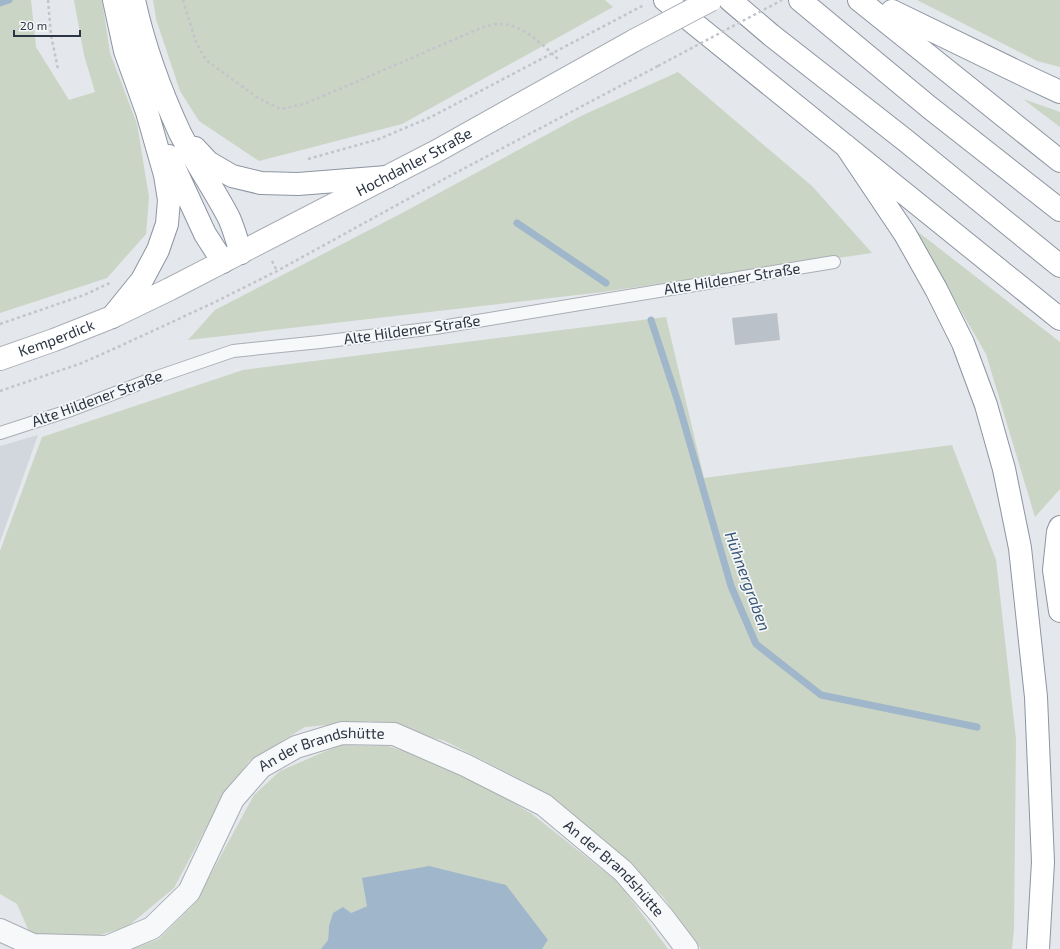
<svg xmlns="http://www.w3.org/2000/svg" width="1060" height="949" viewBox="0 0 1060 949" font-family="'Exo 2',sans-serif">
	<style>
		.built { fill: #d2d6dd }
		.green { fill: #cad5c5 }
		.water { fill: #a0b6ca }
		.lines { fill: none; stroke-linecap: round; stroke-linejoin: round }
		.stream { stroke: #a0b6ca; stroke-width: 7 }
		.building { fill: #bbc1c8 }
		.lane-casing { stroke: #a9aeb5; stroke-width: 14 }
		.street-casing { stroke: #a9aeb5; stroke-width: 24 }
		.secondary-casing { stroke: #a9aeb5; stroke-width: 24 }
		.highway-casing { stroke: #8c95a2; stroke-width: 24 }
		.path { stroke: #c2c5ca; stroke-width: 2.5; stroke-dasharray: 3 3; stroke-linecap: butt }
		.lane { stroke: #f7f8fa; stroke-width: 12 }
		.street { stroke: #f7f8fa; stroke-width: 22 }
		.secondary { stroke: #fff; stroke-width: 22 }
		.highway { stroke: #fff; stroke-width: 22 }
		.secondary-bridge-casing { stroke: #a9aeb5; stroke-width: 24; stroke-linecap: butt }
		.path-bridge { stroke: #c2c5ca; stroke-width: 2.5; stroke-dasharray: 3 3; stroke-linecap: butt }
		.secondary-bridge { stroke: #fff; stroke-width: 22 }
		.labels { text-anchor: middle; stroke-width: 3.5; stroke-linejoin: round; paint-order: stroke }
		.street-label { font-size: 15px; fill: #2c3543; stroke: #f4f6f8 }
		.water-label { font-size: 16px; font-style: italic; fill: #375676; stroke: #f4f6f8 }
	</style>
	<rect width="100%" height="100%" fill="#e4e7eb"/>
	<path class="built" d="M38 435 0 542V446Z"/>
	<path class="green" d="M0 0H31L36 47 69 100 95 92 84 55 74 0H102L110 53 137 124 149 197 146 234 107 278 0 313Z
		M153 0H605L613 7 402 124 259 161 199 121 180 91 156 19Z
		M917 0H1060V67L1037 61Z
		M678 72 812 186 872 253 603 292 188 340 215 310 404 212 581 116Z
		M1023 99 1060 112V127Z
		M913 228 1060 342V489L1035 517 986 354Z
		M666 317 704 478 952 445 996 560 1016 739 1014 929 1012 949H701L663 897 600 836 526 782 445 741 371 721 305 727 249 761 215 811 174 888 127 927 89 938 31 936 17 904 0 894V551L42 437 243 370Z
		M340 745 388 746 451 766 532 814 619 883 668 949H542L548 940 367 906 351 913 329 926 328 940 321 949H133L159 939 195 903 254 795 280 771Z"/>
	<path class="water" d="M429 866 506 885 548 940 542 949H321L328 940 329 926 333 913 343 907 351 913 367 906 362 878Z"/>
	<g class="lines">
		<path class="stream" d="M0 3 9 0
			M517 223 606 283
			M651 320 678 402 731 586 756 644 821 695 977 727"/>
	</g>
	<path class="building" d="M777 313 780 340 735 345 732 318Z"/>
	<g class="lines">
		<g class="lane-casing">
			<path id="lane" d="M0 433 71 410 154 378 233 351 320 342 435 328 834 262"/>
		</g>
		<g class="street-casing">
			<g id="street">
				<path id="s1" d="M0 930 33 945 107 947 152 928 189 892 233 799 261 767 296 747 342 733 394 734 465 765 544 805 623 871 662 916 687 949"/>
			</g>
		</g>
		<g class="secondary-casing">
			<g id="secondary">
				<path id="s2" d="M0 359 54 340 112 317 170 289 435 152 635 40"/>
			</g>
		</g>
		<g class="highway-casing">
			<path id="highway" d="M134 0C144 46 160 90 180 133 195 162 214 189 229 218 234 229 237 241 241 253
				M665 0 1060 319
				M730 0 771 35 905 140 1060 266
				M800 0 929 107 1060 210
				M859 0 1060 161
				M892 11 1032 79 1060 92
				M846 146 905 234 936 289 963 343 986 405 1004 469 1020 548 1036 697 1043 862 1038 949
				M195 148 208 162 232 176 261 183 298 184 387 177
				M169 156 205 234 223 262
				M112 317 142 280 158 250 167 224 169 200 165 175 147 112 125 51 114 0
				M1060 527 1058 532 1054 570 1060 611"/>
		</g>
		<path class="path" d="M48 0 51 35 58 69
			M183 0 196 42 206 60 258 98 281 109 304 104 342 88 483 27C488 26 494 24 499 24 521 23 543 45 558 59
			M308 159 379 139 431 117 644 5
			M272 261 277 271
			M0 324 84 295 110 283
			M0 391 82 363 118 347 213 303 277 271 446 178 658 66"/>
		<use href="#lane" class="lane"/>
		<use href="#street" class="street"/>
		<use href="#secondary" class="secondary"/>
		<use href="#highway" class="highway"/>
		<g class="secondary-bridge-casing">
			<path id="secondary-bridge" d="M635 40 711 0"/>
		</g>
		<path class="path-bridge" d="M658 66 782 0"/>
		<use href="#secondary-bridge" class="secondary-bridge"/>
	</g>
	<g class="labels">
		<g class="street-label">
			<text dy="5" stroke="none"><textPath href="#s2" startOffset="459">Hochdahler Straße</textPath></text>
			<text transform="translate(732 279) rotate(-9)" y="5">Alte Hildener Straße</text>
			<text transform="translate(412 330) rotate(-8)" y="5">Alte Hildener Straße</text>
			<text dy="5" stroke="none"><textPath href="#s2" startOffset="60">Kemperdick</textPath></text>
			<text transform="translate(97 399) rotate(-20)" y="5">Alte Hildener Straße</text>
			<text dy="5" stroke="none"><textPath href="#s1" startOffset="421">An der Brandshütte</textPath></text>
			<text dy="5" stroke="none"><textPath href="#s1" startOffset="757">An der Brandshütte</textPath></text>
		</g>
		<g class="water-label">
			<text transform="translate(748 581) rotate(70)" y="6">Hühnergraben</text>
		</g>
	</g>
	<path d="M14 30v6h66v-6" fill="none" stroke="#2c3543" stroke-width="2"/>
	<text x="20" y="30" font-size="12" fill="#2c3543" stroke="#f4f6f8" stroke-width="3" paint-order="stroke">20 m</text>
</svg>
